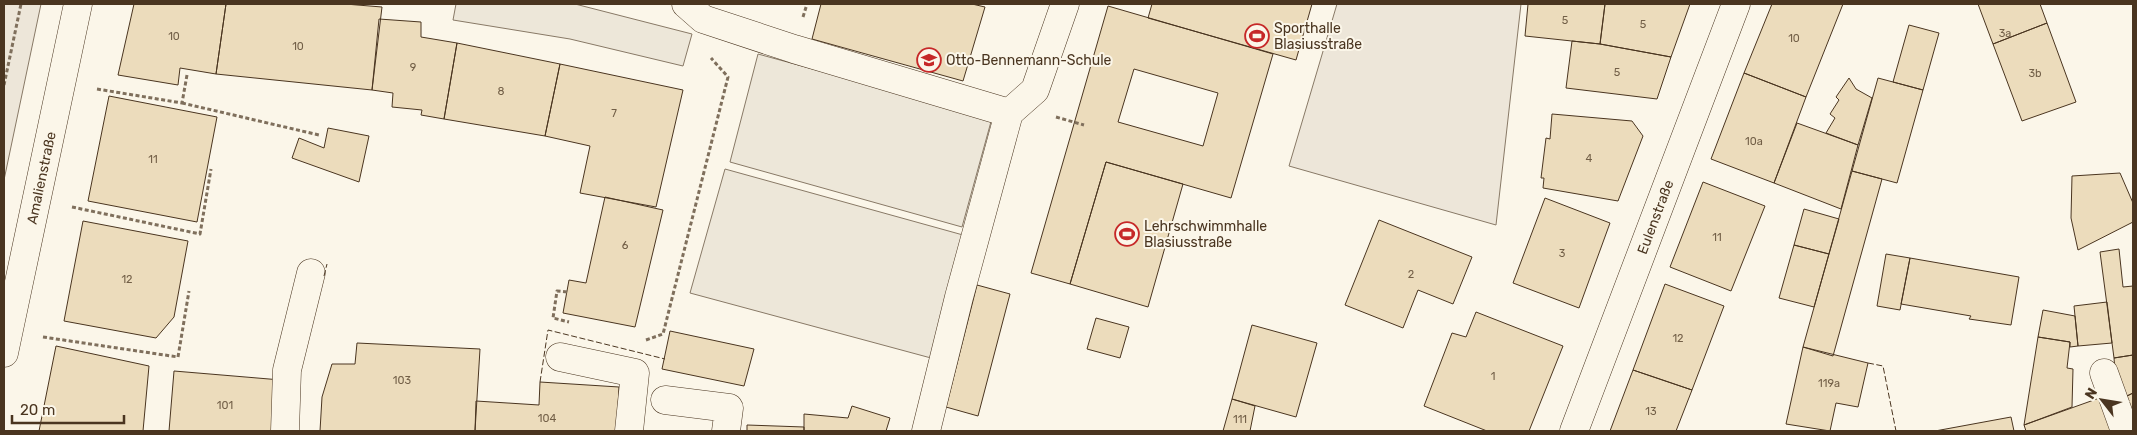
<svg xmlns="http://www.w3.org/2000/svg" width="2137" height="435" viewBox="0 0 2137 435" font-family="Rubik,sans-serif">
	<style>
		.green { fill: #ede6d9; stroke: #887966 }
		.parking { fill: #ede7d9; stroke: #887966 }
		.building { fill: #ecdcbc; stroke: #4a3520; fill-rule: evenodd }
		.lines { fill: none; stroke-linecap: round; stroke-linejoin: round }
		.minor-casing { stroke: #4a3520; stroke-width: 29 }
		.path { stroke: #7f6f5c; stroke-width: 3; stroke-dasharray: 4 2.5; stroke-linecap: butt }
		.minor { stroke: #fbf6e9; stroke-width: 28 }
		.fence { stroke: #4a3520; stroke-width: 1; stroke-dasharray: 6 2.5; stroke-linecap: butt }
		.labels { text-anchor: middle; stroke-width: 4; stroke-linejoin: round; paint-order: stroke }
		.number-label { font-size: 11px; fill: #725f47 }
		.poi-label { font-size: 14px; fill: #4a3520; stroke: #fbf6e9; text-anchor: start }
		.street-label { font-size: 14px; fill: #4a3520; stroke: #fbf6e9 }
	</style>
	<rect width="100%" height="100%" fill="#fbf6e9"/>
	<path class="green" d="M4 4H41L4 180Z
		M1337 4H1521L1496 225 1289 166Z"/>
	<path class="parking" d="M456 4H575L692 34 683 66 570 39 453 20Z
		M758 54 992 118 962 227 730 162Z
		M725 169 963 235 931 358 690 293Z"/>
	<path class="building" d="M134 4H226L216 74 180 68 178 85 118 75Z
		M226 4H345L382 7 372 90 216 74Z
		M821 4H972L985 7 963 81 812 39Z
		M1152 4H1312L1296 60 1148 18Z
		M1528 4H1605L1600 44 1525 36Z
		M1605 4H1690L1671 57 1600 44Z
		M1772 4H1843L1806 97 1744 73Z
		M1978 4H2040L2047 23 1993 44Z
		M1108 6 1273 54 1231 198 1106 162 1070 284 1031 273ZM1134 69 1218 93 1203 146 1118 122Z
		M379 19 421 22V37L457 43 444 119 421 115 422 110 392 107 393 93 372 90Z
		M2047 23 2076 102 2022 121 1993 44Z
		M1909 25 1939 33 1923 90 1893 82Z
		M1572 41 1600 44 1671 57 1657 99 1566 88Z
		M457 43 560 64 545 136 444 119Z
		M560 64 683 90 656 207 580 193 590 146 545 136Z
		M1744 73 1806 97 1774 183 1711 159Z
		M1849 78 1856 89 1872 98 1858 145 1826 133 1835 118 1830 114 1839 100 1836 97Z
		M1878 78 1923 90 1897 183 1852 171Z
		M109 96 217 117 197 222 88 201Z
		M1552 114 1632 121 1643 136 1618 201 1543 188 1544 178H1541L1546 138 1550 139Z
		M1797 123 1858 145 1841 209 1774 183Z
		M328 128 369 136 359 182 292 158 299 138 324 148Z
		M1106 162 1183 184 1148 307 1070 284Z
		M1852 171 1882 179 1833 356 1803 347Z
		M2120 173 2133 203V222L2078 250 2071 218 2072 176Z
		M1703 182 1765 206 1731 291 1670 267Z
		M605 197 663 210 635 327 563 313 569 280 586 283Z
		M1545 198 1610 223 1579 308 1513 283Z
		M1804 209 1839 219 1829 254 1794 245Z
		M1379 220 1472 257 1453 304 1418 290 1403 328 1345 305Z
		M83 221 188 241 174 317 156 338 64 321Z
		M1794 245 1829 254 1814 307 1779 298Z
		M2119 249 2123 287 2133 286V355L2114 358 2100 252Z
		M1886 254 1910 258 1900 310 1877 306Z
		M1910 258 2019 277 2011 325 1969 319 1971 316 1901 304Z
		M1665 284 1724 306 1692 390 1633 370Z
		M977 285 1010 294 978 416 946 407Z
		M2107 302 2112 343 2078 346 2074 306Z
		M2043 310 2075 316 2078 346 2070 347V342L2038 337Z
		M1476 312 1563 346 1529 431H1487L1424 406 1452 333 1466 337Z
		M1096 318 1129 327 1120 358 1087 349Z
		M1252 325 1317 343 1296 417 1232 399Z
		M670 331 754 349 744 386 662 369Z
		M2038 337 2070 342 2067 368 2073 369 2072 407 2024 425Z
		M357 343 480 349 475 431H320L322 397 332 364H355Z
		M56 346 149 366 143 431H39Z
		M1803 347 1868 363 1858 407 1836 403 1830 431 1786 424Z
		M2133 355V393L2123 398 2116 383 2114 358Z
		M1633 370 1692 390 1676 431H1610Z
		M174 371 281 380 277 431H169Z
		M540 382 619 387 617 431H475L476 401 539 405Z
		M2133 393V431L2123 398Z
		M2105 396 2118 431H2026L2024 425Z
		M1232 399 1255 406 1250 431H1223Z
		M852 406 890 418 886 431H804V414L848 418Z
		M2011 417 2014 431H1935Z
		M747 425 804 427V431H747Z"/>
	<g class="lines">
		<g class="minor-casing">
			<g id="minor">
				<path d="M686 4 703 19 794 49 1009 113"/>
				<path id="s1" d="M4 353 78 4"/>
				<path d="M560 357 635 373 629 431"/>
				<path d="M2104 373 2125 431"/>
				<path d="M665 400 729 408 726 431"/>
				<path d="M285 431 287 370 311 273"/>
				<path d="M926 431 959 297 1009 113 1035 90 1065 4"/>
				<path id="s2" d="M1574 431 1736 4"/>
			</g>
		</g>
		<path class="path" d="M803 17 807 4
			M4 85 21 4
			M97 89 182 103 187 75
			M182 103 319 135
			M1056 117 1084 125
			M72 207 200 234 211 169
			M567 292 557 291 553 318 569 322
			M43 337 178 357 189 291
			M646 340 663 334 728 77 711 58"/>
		<use href="#minor" class="minor"/>
		<path class="fence" d="M324 276 327 264
			M1868 363 1883 366 1896 431
			M540 382 548 330 665 359"/>
	</g>
	<defs>
		<g id="stadium-ring" transform="scale(1.25)"><circle r="9.5" fill="#fbf6e9" stroke="#c62828" stroke-width="1.5"/><path d="M0-5a6.5 5 0 1 0 0 10a6.5 5 0 1 0 0-10ZM-3.5-1.8h7v3.6h-7Z" fill="#c62828"/></g>
		<g id="school-ring" transform="scale(1.25)"><circle r="9.5" fill="#fbf6e9" stroke="#c62828" stroke-width="1.5"/><path d="M0-5L7-2L0 1L-7-2ZM-4 1L0 2.5L4 1V4Q0 6-4 4Z" fill="#c62828"/></g>
	</defs>
	<g fill-rule="evenodd">
		<use href="#stadium-ring" x="1257" y="36"/>
		<use href="#school-ring" x="929" y="60"/>
		<use href="#stadium-ring" x="1127" y="234"/>
	</g>
	<g class="labels">
		<g class="number-label">
			<text x="1565" y="24">5</text>
			<text x="1643" y="28">5</text>
			<text x="2005" y="37">3a</text>
			<text x="174" y="40">10</text>
			<text x="1794" y="42">10</text>
			<text x="298" y="50">10</text>
			<text x="413" y="71">9</text>
			<text x="1617" y="76">5</text>
			<text x="2035" y="77">3b</text>
			<text x="501" y="95">8</text>
			<text x="614" y="117">7</text>
			<text x="1754" y="145">10a</text>
			<text x="1589" y="162">4</text>
			<text x="153" y="163">11</text>
			<text x="1717" y="241">11</text>
			<text x="625" y="249">6</text>
			<text x="1562" y="257">3</text>
			<text x="1411" y="278">2</text>
			<text x="127" y="283">12</text>
			<text x="1678" y="342">12</text>
			<text x="1493" y="380">1</text>
			<text x="402" y="384">103</text>
			<text x="1829" y="387">119a</text>
			<text x="225" y="409">101</text>
			<text x="1651" y="415">13</text>
			<text x="547" y="422">104</text>
			<text x="1240" y="423">111</text>
		</g>
		<g class="poi-label">
			<text x="1274" y="33">Sporthalle<tspan x="1274" dy="16">Blasiusstraße</tspan></text>
			<text x="946" y="65">Otto-Bennemann-Schule</text>
			<text x="1144" y="231">Lehrschwimmhalle<tspan x="1144" dy="16">Blasiusstraße</tspan></text>
		</g>
		<g class="street-label">
			<text dy="5" stroke="none"><textPath href="#s1" startOffset="179">Amalienstraße</textPath></text>
			<text dy="5" stroke="none"><textPath href="#s2" startOffset="229">Eulenstraße</textPath></text>
		</g>
	</g>
	<rect width="2137" height="435" fill="none" stroke="#4a3520" stroke-width="10"/>
	<g transform="translate(2102 400) rotate(301)" stroke="#fbf6e9" stroke-width="4" paint-order="stroke">
	<path d="M0-4L9 19L0 12L-9 19Z" fill="#4a3520"/>
	<text y="-8" font-size="14" font-weight="bold" text-anchor="middle" fill="#4a3520">N</text>
	</g>
	<path d="M12 415v8h112v-8" fill="none" stroke="#4a3520" stroke-width="2.5"/>
	<text x="20" y="415" font-size="15" fill="#4a3520" stroke="#fbf6e9" stroke-width="4" paint-order="stroke">20 m</text>
</svg>
